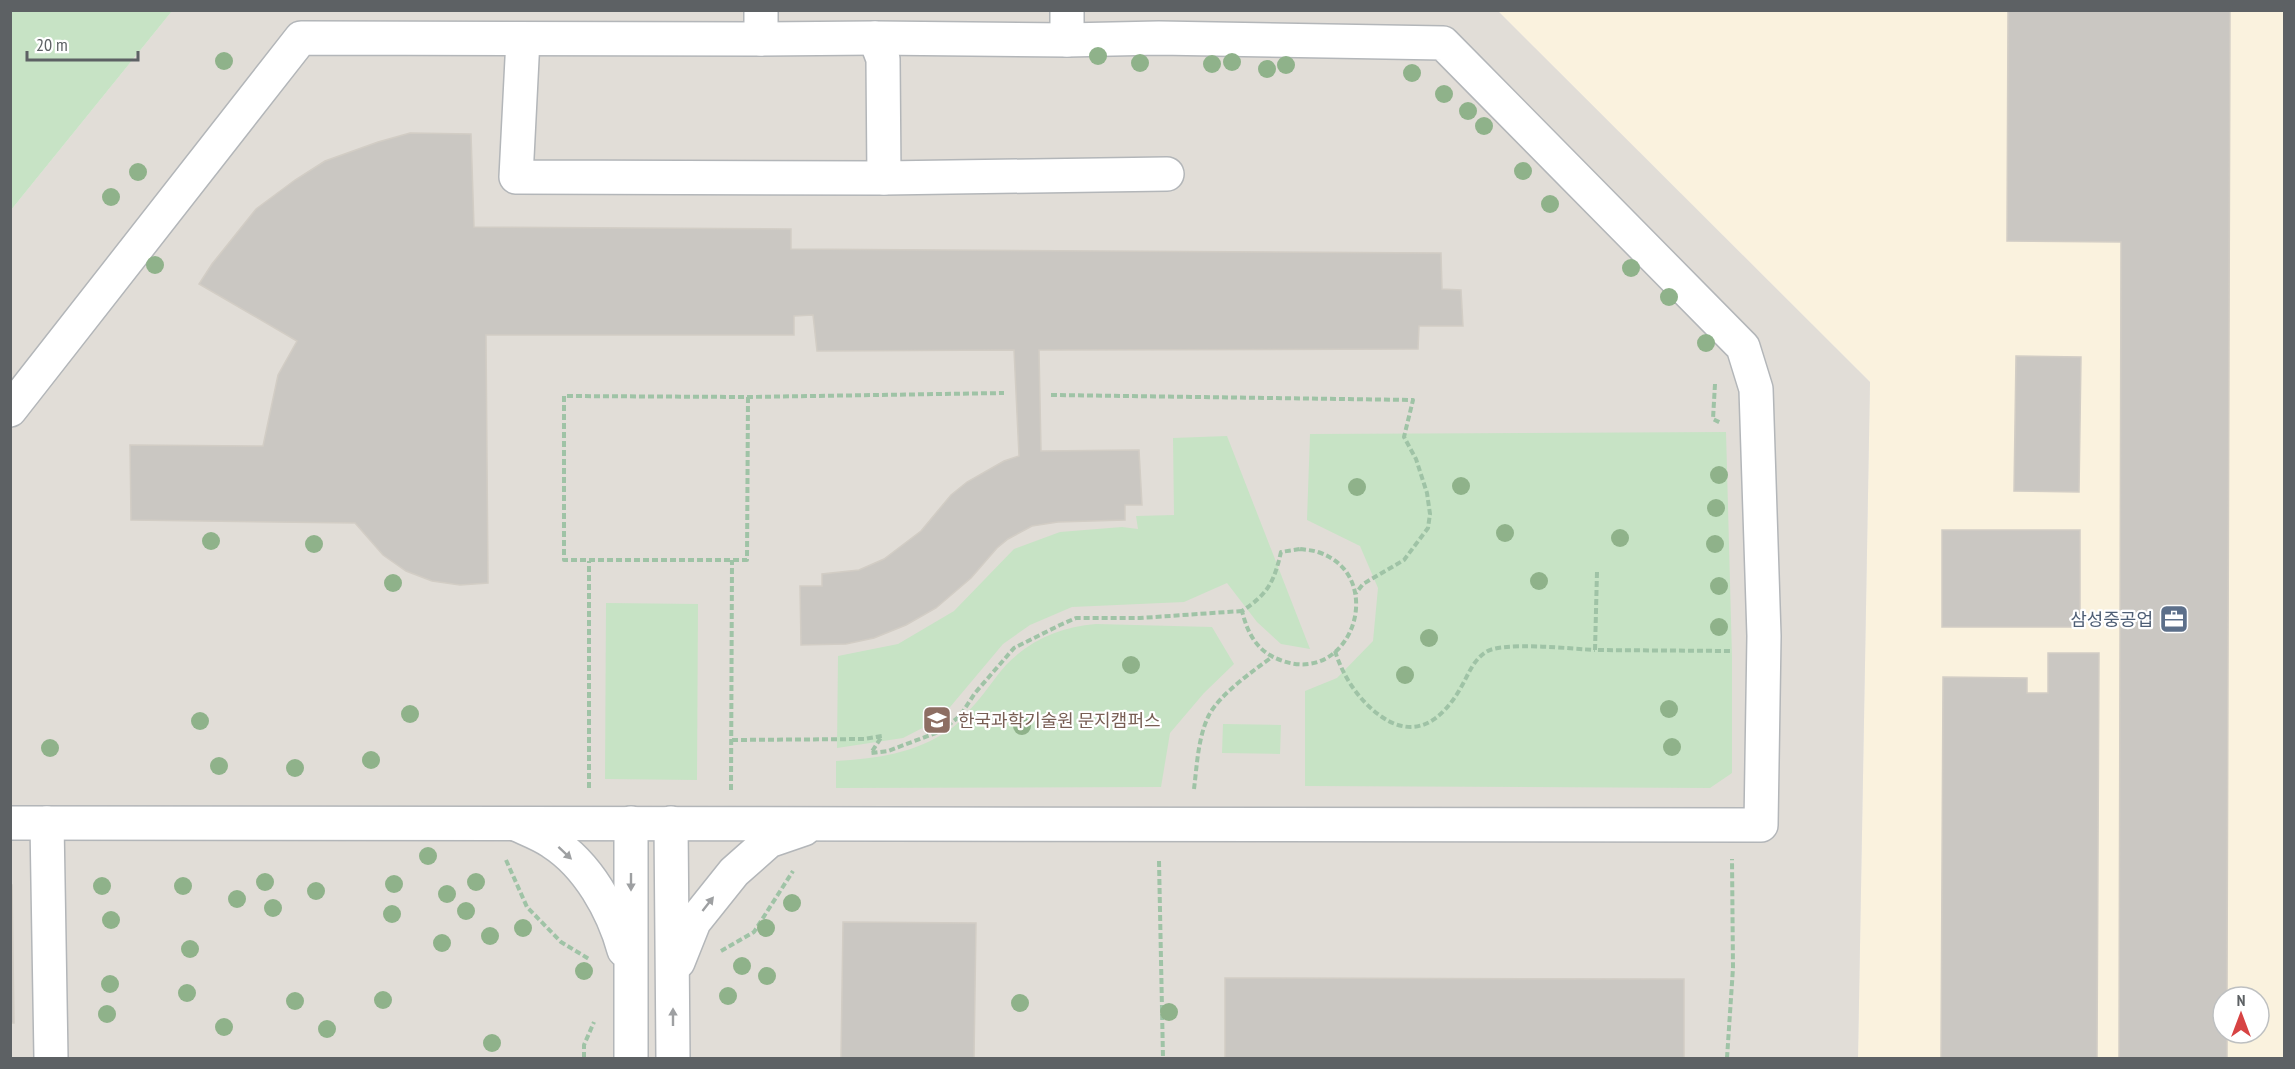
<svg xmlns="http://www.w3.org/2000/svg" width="2295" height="1069" viewBox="0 0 2295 1069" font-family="'PT Sans Narrow','Noto Sans KR',sans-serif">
  <rect width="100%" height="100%" fill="#eeece6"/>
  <!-- commercial -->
  <path fill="#faf2de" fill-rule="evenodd" d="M 1498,11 L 2284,11 L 2284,1058 L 1858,1058 L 1870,382 ZM 2223,997 L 2259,997 L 2259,1033 L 2223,1033 Z"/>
  <!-- education -->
  <path fill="#e1ddd7" d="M 172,11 L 1498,11 L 1870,382 L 1858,1058 L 11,1058 L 11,210 Z"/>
  <!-- green -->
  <g fill="#c7e3c5">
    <path d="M 11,10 L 172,11 L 11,210 L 10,11 Z"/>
    <path d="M 1726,432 L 1732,657 L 1732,773 L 1710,788 L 1305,786 L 1305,691 L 1337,678 L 1373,641 L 1378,588 L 1360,546 L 1307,520 L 1310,434 Z"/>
    <path d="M 1227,436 L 1310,649 L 1281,644 L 1257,622 L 1227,583 L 1184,602 L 1072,607 L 1030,625 L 1003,644 L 940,719 L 903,738 L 837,748 L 838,656 L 898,644 L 954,611 L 1014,549 L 1060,532 L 1122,527 L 1138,529 L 1136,516 L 1174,515 L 1173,438 Z"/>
    <path d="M 606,603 L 698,604 L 697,780 L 605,779 Z"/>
    <path d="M 1096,624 L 1212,627 L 1234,664 L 1204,693 L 1170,733 L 1161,787 L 836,788 L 836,761 C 875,759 916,753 949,730 C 959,724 967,712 975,704 C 986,692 995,677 1006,665 C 1031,639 1061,627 1096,624 Z"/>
    <path d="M 1223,724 L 1281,725 L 1280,754 L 1222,753 Z"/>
  </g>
  <!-- building -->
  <g fill="#cac7c2" stroke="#d2cdc5" stroke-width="1.5">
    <path d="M 2008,10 L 2230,10 L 2227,997 L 2223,997 L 2223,1033 L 2227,1033 L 2227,1058 L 2119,1058 L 2121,242 L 2007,241 Z"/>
    <path d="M 410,133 L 471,134 L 474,227 L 791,229 L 791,249 L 1441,253 L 1442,289 L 1461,290 L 1463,326 L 1419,326 L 1418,349 L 1039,350 L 1041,451 L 1139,450 L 1142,505 L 1125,505 L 1125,520 L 1058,522 L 1032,526 L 1008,539 L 997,548 L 971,578 L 936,608 L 906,625 L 874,638 L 846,644 L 801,645 L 800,586 L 822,586 L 822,574 L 859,570 L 884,559 L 921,531 L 951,495 L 967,482 L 1004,461 L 1019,456 L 1014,350 L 817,351 L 813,315 L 794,316 L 794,335 L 486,335 L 488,583 L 460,585 L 432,581 L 406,571 L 383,555 L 355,523 L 131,520 L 130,445 L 263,446 L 278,375 L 297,341 L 199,284 L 212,264 L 256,209 L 295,180 L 325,161 L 378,142 Z"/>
    <path d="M 2016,356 L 2081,357 L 2079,492 L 2014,491 Z"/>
    <rect x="1942" y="530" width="138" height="97"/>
    <path d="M 2048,653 L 2099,653 L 2097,1058 L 1941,1058 L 1943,677 L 2027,678 L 2027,693 L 2048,693 Z"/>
    <path d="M 10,885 L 12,885 L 14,1023 L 10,1023 Z"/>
    <path d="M 843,922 L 976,923 L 974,1058 L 841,1058 Z"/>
    <path d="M 1225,978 L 1684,979 L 1684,1058 L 1225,1058 Z"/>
  </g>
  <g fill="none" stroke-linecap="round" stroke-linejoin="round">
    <!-- minor casing -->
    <g stroke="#b3b6b9" stroke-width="36">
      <g id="minor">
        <path d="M 761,10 L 761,39"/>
        <path d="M 1067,10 L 1067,40"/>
        <path d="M 875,38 L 883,59 L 884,178"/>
        <path d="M 523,39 L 516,177 L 884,178 L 1167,174"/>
        <path d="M 10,410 L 301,38 L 761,39 L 875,38 L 1067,40 L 1159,38 L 1443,43 L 1743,347 L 1756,389 L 1764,636 L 1761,825 L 10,823"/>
        <path d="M 47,823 L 51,1058"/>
        <path d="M 631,823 L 631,1058"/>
        <path d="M 671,823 L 673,1058"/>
        <path d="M 518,825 C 529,830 542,835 552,842 C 588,865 613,910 624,950"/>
        <path d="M 678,962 L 694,922 L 734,872 L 769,841 L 804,829"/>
      </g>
    </g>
    <!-- path -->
    <g stroke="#9fc3a6" stroke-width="4" stroke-dasharray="6 3" stroke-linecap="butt">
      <path d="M 1715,384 L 1713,419 L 1721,423"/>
      <path d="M 1051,395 L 1413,400 L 1404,437 L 1416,459 L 1427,493 L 1430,514 L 1428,528 L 1404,560 L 1363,584 L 1356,593"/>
      <path d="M 748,397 L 747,560 L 564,560 L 564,396 L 748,397 L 1004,393"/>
      <path d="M 1300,549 C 1306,550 1312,550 1318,552 C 1388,575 1353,685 1283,661 C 1258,653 1248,635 1242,611 C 1268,594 1274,582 1281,552 Z"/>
      <path d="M 1597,572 L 1595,650 L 1730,651"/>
      <path d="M 1335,651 C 1343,677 1360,702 1382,717 C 1416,740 1442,720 1460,689 C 1468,676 1472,661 1486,652 C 1502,641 1573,649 1595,650"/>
      <path d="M 732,740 L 864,739 L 882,736 L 871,753 L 888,751 L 941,731 L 960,716 L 975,693 L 1014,648 L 1060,625 L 1076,618 L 1140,618 L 1242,611"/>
      <path d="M 589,788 L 589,561"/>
      <path d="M 1194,789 C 1197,765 1198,737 1209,715 C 1220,694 1253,671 1272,657"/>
      <path d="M 731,790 L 732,560"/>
      <path d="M 506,860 L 527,907 L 561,942 L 589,959"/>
      <path d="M 1159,861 L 1163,1058"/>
      <path d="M 721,951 L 754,932 L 793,871"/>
      <path d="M 584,1058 L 584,1045 L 594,1022"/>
      <path d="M 1727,1058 L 1733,968 L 1732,859"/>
    </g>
    <!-- minor -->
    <use href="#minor" stroke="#fff" stroke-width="33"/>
  </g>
  <!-- trees -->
  <g fill="#8fb28a">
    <circle cx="1098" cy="56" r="9"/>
    <circle cx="224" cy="61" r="9"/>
    <circle cx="1232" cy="62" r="9"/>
    <circle cx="1140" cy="63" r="9"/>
    <circle cx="1212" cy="64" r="9"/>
    <circle cx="1286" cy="65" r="9"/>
    <circle cx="1267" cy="69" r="9"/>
    <circle cx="1412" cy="73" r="9"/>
    <circle cx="1444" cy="94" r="9"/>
    <circle cx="1468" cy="111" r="9"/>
    <circle cx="1484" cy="126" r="9"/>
    <circle cx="1523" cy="171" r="9"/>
    <circle cx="138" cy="172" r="9"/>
    <circle cx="111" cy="197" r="9"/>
    <circle cx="1550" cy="204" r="9"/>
    <circle cx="155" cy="265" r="9"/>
    <circle cx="1631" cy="268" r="9"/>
    <circle cx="1669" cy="297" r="9"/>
    <circle cx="1706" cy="343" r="9"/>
    <circle cx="1719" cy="475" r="9"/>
    <circle cx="1461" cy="486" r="9"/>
    <circle cx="1357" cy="487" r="9"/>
    <circle cx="1716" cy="508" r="9"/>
    <circle cx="1505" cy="533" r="9"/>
    <circle cx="1620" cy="538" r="9"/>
    <circle cx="211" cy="541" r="9"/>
    <circle cx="314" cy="544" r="9"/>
    <circle cx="1715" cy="544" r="9"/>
    <circle cx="1539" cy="581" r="9"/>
    <circle cx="393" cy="583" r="9"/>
    <circle cx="1719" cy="586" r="9"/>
    <circle cx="1719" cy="627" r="9"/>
    <circle cx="1429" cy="638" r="9"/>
    <circle cx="1131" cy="665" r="9"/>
    <circle cx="1405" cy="675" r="9"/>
    <circle cx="1669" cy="709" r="9"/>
    <circle cx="410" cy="714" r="9"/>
    <circle cx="200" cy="721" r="9"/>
    <circle cx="1022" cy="726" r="9"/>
    <circle cx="1672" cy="747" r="9"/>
    <circle cx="50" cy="748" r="9"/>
    <circle cx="371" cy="760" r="9"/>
    <circle cx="219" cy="766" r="9"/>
    <circle cx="295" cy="768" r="9"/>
    <circle cx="428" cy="856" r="9"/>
    <circle cx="265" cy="882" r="9"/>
    <circle cx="476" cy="882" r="9"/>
    <circle cx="394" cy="884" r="9"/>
    <circle cx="102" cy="886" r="9"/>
    <circle cx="183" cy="886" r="9"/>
    <circle cx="316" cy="891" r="9"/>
    <circle cx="447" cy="894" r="9"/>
    <circle cx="237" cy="899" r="9"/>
    <circle cx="792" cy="903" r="9"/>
    <circle cx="273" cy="908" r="9"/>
    <circle cx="466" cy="911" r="9"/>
    <circle cx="392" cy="914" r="9"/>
    <circle cx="111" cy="920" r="9"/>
    <circle cx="523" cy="928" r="9"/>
    <circle cx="766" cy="928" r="9"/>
    <circle cx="490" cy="936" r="9"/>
    <circle cx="442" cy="943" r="9"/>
    <circle cx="190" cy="949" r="9"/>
    <circle cx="742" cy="966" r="9"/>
    <circle cx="584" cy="971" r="9"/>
    <circle cx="767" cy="976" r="9"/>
    <circle cx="110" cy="984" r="9"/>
    <circle cx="187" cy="993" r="9"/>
    <circle cx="728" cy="996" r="9"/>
    <circle cx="383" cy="1000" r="9"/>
    <circle cx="295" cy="1001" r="9"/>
    <circle cx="1020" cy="1003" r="9"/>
    <circle cx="1169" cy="1012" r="9"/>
    <circle cx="107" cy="1014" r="9"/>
    <circle cx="224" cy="1027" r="9"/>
    <circle cx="327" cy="1029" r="9"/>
    <circle cx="492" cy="1043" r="9"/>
  </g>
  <!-- one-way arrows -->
  <defs><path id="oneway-solid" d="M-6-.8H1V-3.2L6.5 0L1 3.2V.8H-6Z" transform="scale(1.5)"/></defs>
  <g fill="#9ea0a2">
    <use href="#oneway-solid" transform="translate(565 853) rotate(43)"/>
    <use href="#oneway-solid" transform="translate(631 882) rotate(90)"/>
    <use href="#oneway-solid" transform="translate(708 904) rotate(-52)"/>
    <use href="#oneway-solid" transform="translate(673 1017) rotate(-90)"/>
  </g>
  <!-- icons -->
  <defs>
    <g id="office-square" transform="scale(1.5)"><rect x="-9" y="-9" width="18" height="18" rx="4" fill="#5c6f8a" stroke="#fff"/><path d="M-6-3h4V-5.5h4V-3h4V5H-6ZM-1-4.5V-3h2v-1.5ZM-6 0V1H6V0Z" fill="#fff"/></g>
    <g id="university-square" transform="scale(1.5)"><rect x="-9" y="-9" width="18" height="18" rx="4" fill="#8d6e63" stroke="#fff"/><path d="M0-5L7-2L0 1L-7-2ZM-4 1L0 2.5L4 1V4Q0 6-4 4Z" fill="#fff"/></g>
  </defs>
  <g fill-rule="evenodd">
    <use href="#office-square" x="2174" y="619"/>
    <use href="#university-square" x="937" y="720"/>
  </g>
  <g text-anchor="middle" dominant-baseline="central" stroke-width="4.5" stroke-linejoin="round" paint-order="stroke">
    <!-- service labels -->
    <g font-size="18" fill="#4e5e75" stroke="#fff" text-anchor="end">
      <text x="2153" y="619">삼성중공업</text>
    </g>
    <!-- education labels -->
    <g font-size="18" fill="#785e54" stroke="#fff" text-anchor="start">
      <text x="958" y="720">한국과학기술원 문지캠퍼스</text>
    </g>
  </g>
  <!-- border -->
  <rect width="2295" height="1069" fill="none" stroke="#5d6164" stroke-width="24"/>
  <!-- north arrow -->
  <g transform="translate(2241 1015)"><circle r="28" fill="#ffffff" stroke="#bec0c1" stroke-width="1.5"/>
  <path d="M0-4.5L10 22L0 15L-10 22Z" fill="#d74343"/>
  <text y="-9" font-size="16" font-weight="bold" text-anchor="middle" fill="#5d6164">N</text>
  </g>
  <!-- scale -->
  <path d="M27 51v9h111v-9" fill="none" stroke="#5d6164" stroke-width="3"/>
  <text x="36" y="51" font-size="18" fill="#5d6164" stroke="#ffffff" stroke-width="4.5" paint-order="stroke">20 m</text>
</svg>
